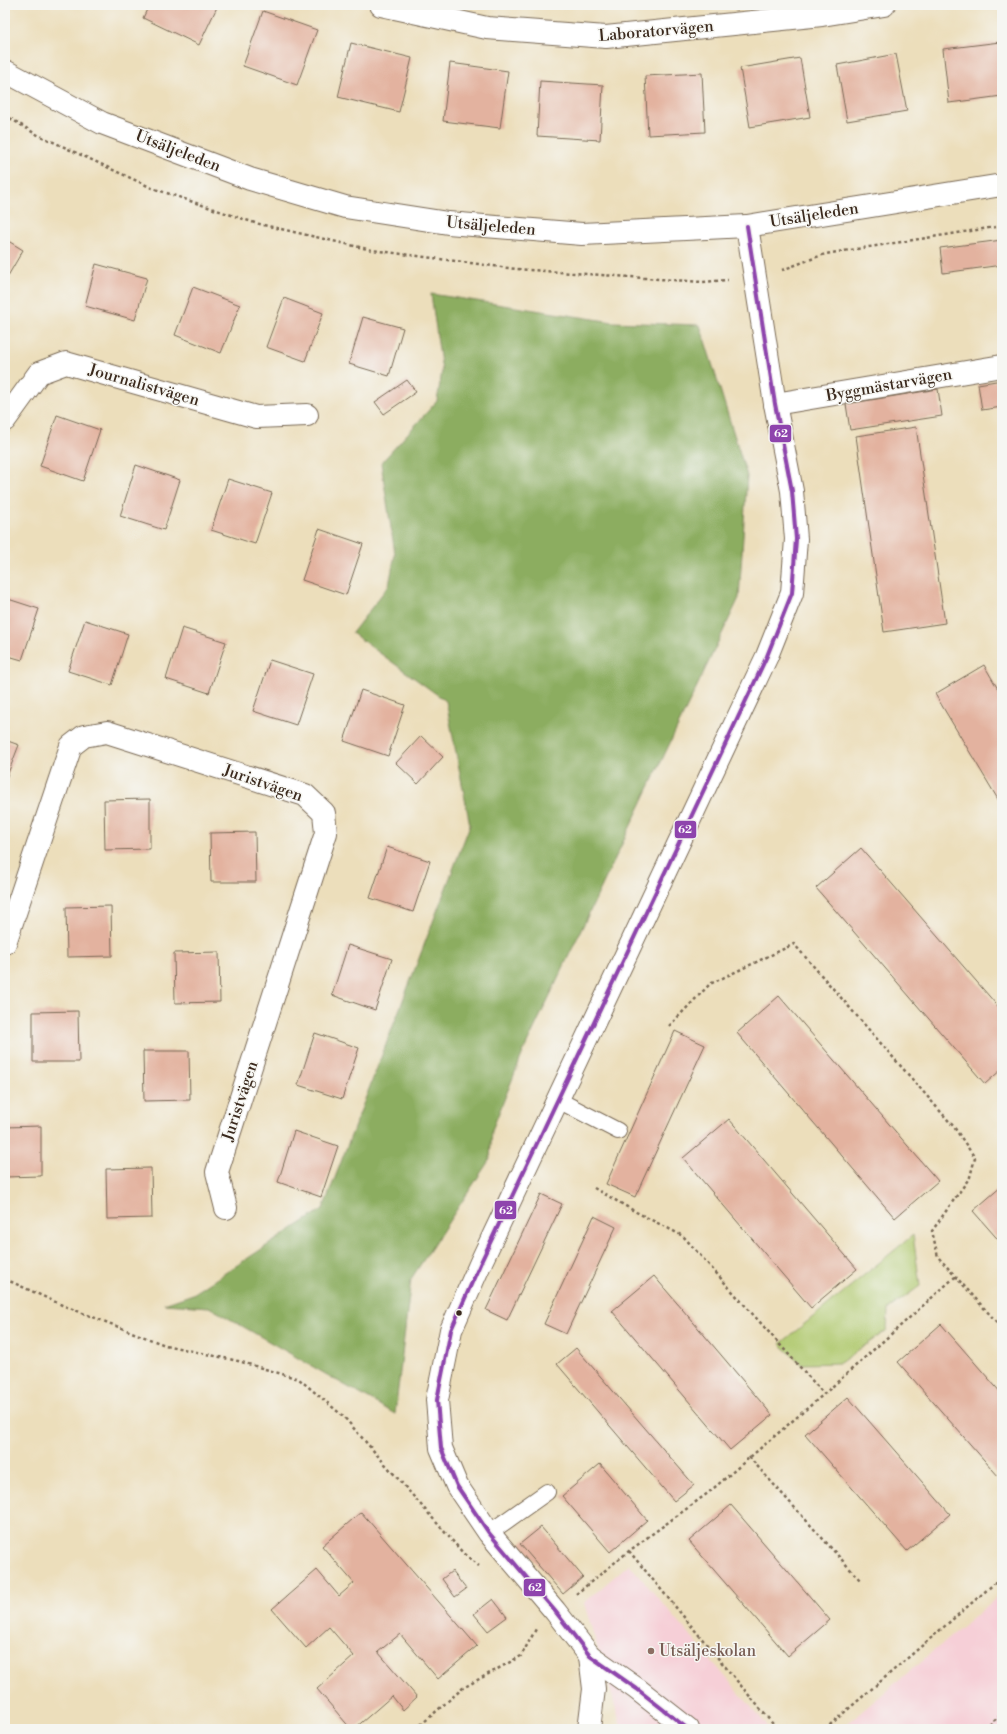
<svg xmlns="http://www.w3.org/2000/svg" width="1007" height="1734" viewBox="0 0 1007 1734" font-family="'Libre Bodoni',serif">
  <rect width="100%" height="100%" fill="#f6f6f2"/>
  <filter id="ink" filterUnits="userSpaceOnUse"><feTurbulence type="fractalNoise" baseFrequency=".025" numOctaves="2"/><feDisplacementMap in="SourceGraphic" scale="8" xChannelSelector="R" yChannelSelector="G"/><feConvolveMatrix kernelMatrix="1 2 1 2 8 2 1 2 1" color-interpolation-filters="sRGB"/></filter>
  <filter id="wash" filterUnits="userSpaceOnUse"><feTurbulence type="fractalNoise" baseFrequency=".012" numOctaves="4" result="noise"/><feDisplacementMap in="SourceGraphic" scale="16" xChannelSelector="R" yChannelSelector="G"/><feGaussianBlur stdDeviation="0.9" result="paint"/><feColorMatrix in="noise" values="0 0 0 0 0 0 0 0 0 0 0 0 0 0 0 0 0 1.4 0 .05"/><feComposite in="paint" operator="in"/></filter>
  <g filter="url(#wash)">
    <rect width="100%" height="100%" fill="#ecdebb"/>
    <!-- built -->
    <g fill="#f6cfd7">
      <path d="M 629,1564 L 770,1729 L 622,1729 L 584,1603 Z"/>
      <path d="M 1002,1593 L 1002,1729 L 841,1729 Z"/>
    </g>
    <!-- green -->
    <path fill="#b0c96e" stroke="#767a46" d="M 913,1235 L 920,1286 L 888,1309 L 887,1330 L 840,1363 L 802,1364 L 780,1344 Z"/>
    <!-- forest -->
    <path fill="#8cad61" stroke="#646c40" d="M 431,294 L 613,322 L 700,325 L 747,476 L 739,598 L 524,1050 L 492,1130 L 490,1159 L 411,1279 L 395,1414 L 209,1307 L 164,1304 L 193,1294 L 323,1209 L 470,825 L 446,701 L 352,633 L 389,585 L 395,554 L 381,463 L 437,401 L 442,371 Z"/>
    <g id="blocks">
      <!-- building -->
      <g fill="#e3b29f">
        <path d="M 149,5 L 218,5 L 199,45 L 143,18 Z"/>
        <path d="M 263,11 L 317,30 L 297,85 L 243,66 Z"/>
        <path d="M 1000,42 L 1002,58 L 1002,96 L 949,103 L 943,49 Z"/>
        <path d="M 351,43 L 412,58 L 399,112 L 338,97 Z"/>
        <path d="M 896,54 L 907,111 L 847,121 L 837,65 Z"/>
        <path d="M 800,58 L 810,117 L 750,127 L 740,68 Z"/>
        <path d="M 450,63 L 508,71 L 500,128 L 443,121 Z"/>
        <path d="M 702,73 L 705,132 L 648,135 L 645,76 Z"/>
        <path d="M 540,81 L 603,85 L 600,140 L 537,136 Z"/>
        <path d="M 5,239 L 23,250 L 5,281 Z"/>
        <path d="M 1002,240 L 1002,265 L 943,273 L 940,248 Z"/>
        <path d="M 96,264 L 147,278 L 135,320 L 85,306 Z"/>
        <path d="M 193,287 L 240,305 L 221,353 L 175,335 Z"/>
        <path d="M 284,298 L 323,313 L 305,361 L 266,347 Z"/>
        <path d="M 363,317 L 403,328 L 389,376 L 349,364 Z"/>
        <path d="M 407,380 L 416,392 L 384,414 L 375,402 Z"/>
        <path d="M 1002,380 L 1002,407 L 982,410 L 978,384 Z"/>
        <path d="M 938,389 L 942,416 L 850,430 L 846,404 Z"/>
        <path d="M 57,415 L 100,430 L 83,481 L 40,466 Z"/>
        <path d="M 916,427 L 945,623 L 884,632 L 856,436 Z"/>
        <path d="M 136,465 L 180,480 L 164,530 L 120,516 Z"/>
        <path d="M 228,479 L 272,493 L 255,544 L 211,530 Z"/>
        <path d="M 319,529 L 363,544 L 346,595 L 302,580 Z"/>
        <path d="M 5,598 L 39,609 L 22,660 L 5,655 Z"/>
        <path d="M 85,620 L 128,634 L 112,685 L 68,671 Z"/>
        <path d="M 182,628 L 226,642 L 209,693 L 166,679 Z"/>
        <path d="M 270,660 L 313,674 L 296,725 L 253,711 Z"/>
        <path d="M 984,665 L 1002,696 L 1002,806 L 935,694 Z"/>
        <path d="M 361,690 L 405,705 L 388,756 L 344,741 Z"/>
        <path d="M 421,736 L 443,757 L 418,784 L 396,763 Z"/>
        <path d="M 5,740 L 19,745 L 5,781 Z"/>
        <path d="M 150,799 L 150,849 L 105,850 L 104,800 Z"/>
        <path d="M 255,832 L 256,882 L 211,882 L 210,833 Z"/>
        <path d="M 387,847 L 430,861 L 413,912 L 370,898 Z"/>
        <path d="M 861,848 L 1002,1011 L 1002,1069 L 985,1084 L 816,888 Z"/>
        <path d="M 111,906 L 112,956 L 67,957 L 66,907 Z"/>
        <path d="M 348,945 L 392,959 L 375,1010 L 332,995 Z"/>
        <path d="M 219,952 L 220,1002 L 175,1003 L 174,953 Z"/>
        <path d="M 779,996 L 938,1181 L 895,1218 L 737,1033 Z"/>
        <path d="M 78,1011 L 79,1062 L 33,1062 L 33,1012 Z"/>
        <path d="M 675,1031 L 705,1045 L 635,1197 L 606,1184 Z"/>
        <path d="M 315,1033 L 359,1048 L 342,1099 L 298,1085 Z"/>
        <path d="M 143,1051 L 189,1051 L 190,1100 L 144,1101 Z"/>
        <path d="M 729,1119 L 857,1269 L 811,1308 L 683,1158 Z"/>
        <path d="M 41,1126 L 41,1176 L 5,1177 L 5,1127 Z"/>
        <path d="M 294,1131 L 338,1146 L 321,1197 L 278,1182 Z"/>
        <path d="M 151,1168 L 152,1218 L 107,1219 L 106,1169 Z"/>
        <path d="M 1002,1186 L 1002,1244 L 973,1211 Z"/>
        <path d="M 541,1194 L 562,1204 L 507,1320 L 486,1310 Z"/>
        <path d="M 594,1216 L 616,1227 L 566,1334 L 544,1324 Z"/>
        <path d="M 654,1276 L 772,1415 L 730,1450 L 612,1311 Z"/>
        <path d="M 941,1324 L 1002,1394 L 1002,1474 L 999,1477 L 898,1362 Z"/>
        <path d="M 576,1348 L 694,1485 L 674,1501 L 557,1364 Z"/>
        <path d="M 848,1397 L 950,1514 L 907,1551 L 805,1434 Z"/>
        <path d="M 600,1464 L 647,1520 L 610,1552 L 562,1496 Z"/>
        <path d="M 731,1505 L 830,1620 L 788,1656 L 689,1541 Z"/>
        <path d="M 361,1512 L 477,1646 L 438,1679 L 400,1634 L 378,1652 L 417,1697 L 403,1710 L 392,1696 L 354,1729 L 351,1729 L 317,1689 L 354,1656 L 329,1627 L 306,1648 L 272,1609 L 317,1570 L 339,1596 L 354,1583 L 322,1546 Z"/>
        <path d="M 541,1527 L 583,1577 L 563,1594 L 520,1544 Z"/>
        <path d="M 452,1571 L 466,1589 L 455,1597 L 442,1579 Z"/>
        <path d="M 493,1599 L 507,1617 L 488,1631 L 474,1614 Z"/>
      </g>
    </g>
  </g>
  <g filter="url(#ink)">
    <use href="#blocks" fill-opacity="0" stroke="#796955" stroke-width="1"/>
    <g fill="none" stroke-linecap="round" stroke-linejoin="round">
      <!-- service casing -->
      <g stroke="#796955" stroke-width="18">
        <g id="service">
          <path d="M 558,1100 L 618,1131"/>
          <path d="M 489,1533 L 547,1492"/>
        </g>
      </g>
      <!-- minor casing -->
      <g stroke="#796955" stroke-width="24">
        <g id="minor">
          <path d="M 381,5 L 487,28 L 606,37 L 822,15 L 884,5"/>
          <path d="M 5,71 L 102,123 L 250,179 L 345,207 L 448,223 L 582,234 L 747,226 L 1002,185"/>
          <path d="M 775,404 L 1002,366"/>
          <path d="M 5,420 L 39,373 L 66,363 L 256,417 L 307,415"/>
          <path d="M 5,943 L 71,746 L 84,736 L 107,732 L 305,795 L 324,813 L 326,833 L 217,1172 L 226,1208"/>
          <path d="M 589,1729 L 594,1689 L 590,1656"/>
          <path d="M 688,1729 L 637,1689 L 590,1656 L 555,1611 L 489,1533 L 457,1486 L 441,1448 L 437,1400 L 451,1330 L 481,1262 L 767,656 L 792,593 L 796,539 L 792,491 L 775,404 L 747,226"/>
        </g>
      </g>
      <!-- path -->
      <g stroke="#796955" stroke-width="2.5" stroke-dasharray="3 3" stroke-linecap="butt">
        <path d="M 5,115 L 34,133 L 152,188 L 255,223 L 372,250 L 516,269 L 702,282 L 728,280"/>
        <path d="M 782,270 L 825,254 L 1002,226"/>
        <path d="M 669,1026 L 710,984 L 794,944 L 954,1127 L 975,1158 L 970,1177 L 932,1231 L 938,1257 L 1002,1328"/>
        <path d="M 594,1188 L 636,1212 L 683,1236 L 824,1394"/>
        <path d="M 5,1279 L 62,1305 L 165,1345 L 238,1361 L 299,1379 L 343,1416 L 464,1554 L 479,1566"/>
        <path d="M 749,1457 L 860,1580"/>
        <path d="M 629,1551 L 777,1729"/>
        <path d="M 576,1594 L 629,1551 L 708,1493 L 824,1394 L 955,1277"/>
        <path d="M 416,1729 L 463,1688 L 521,1656 L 536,1629"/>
        <path d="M 825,1729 L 1002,1577"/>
        <path d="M 985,1729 L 1002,1713"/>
      </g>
      <!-- service -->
      <use href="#service" stroke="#fff" stroke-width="16"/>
      <!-- minor -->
      <use href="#minor" stroke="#fff" stroke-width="22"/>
      <!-- bus-1 casing -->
      <g stroke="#f6f6f2" stroke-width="7">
        <path id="bus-1" d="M 688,1729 L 637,1689 L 590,1656 L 555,1611 L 489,1533 L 457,1486 L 441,1448 L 437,1400 L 451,1330 L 481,1262 L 767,656 L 792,593 L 796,539 L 792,491 L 775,404 L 747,226"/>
      </g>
      <!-- bus-1 -->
      <use href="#bus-1" stroke="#8e44ad" stroke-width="4"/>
    </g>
  </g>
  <!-- markers -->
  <circle fill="#3b2a1e" stroke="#f6f6f2" stroke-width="1.5" cx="459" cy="1313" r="3.5"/>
  <circle fill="#8d6e63" stroke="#f6f6f2" stroke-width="1.5" cx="651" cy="1651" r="4"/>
  <g text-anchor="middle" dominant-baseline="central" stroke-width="3" stroke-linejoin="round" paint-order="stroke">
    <!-- street labels -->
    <g font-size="16" fill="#3b2a1e" stroke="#f6f6f2">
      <text transform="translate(656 31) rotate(-5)">Laboratorvägen</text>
      <text transform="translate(178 151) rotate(21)">Utsäljeleden</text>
      <text transform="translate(814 215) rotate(-9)">Utsäljeleden</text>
      <text transform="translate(491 226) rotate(5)">Utsäljeleden</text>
      <text transform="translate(144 385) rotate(16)">Journalistvägen</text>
      <text transform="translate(889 385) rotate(-10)">Byggmästarvägen</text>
      <text transform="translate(263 783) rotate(19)">Juristvägen</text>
      <text transform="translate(240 1101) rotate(-72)">Juristvägen</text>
    </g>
    <!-- education labels -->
    <g font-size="16" fill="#785e54" stroke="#f6f6f2" text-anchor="start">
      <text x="659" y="1651">Utsäljeskolan</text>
    </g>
  </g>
  <g stroke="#f6f6f2" stroke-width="1.5">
    <rect x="769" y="424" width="23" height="19" rx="4" fill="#8e44ad"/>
    <rect x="674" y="820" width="23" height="19" rx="4" fill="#8e44ad"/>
    <rect x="494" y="1200" width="23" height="20" rx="4" fill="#8e44ad"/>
    <rect x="523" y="1578" width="23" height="19" rx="4" fill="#8e44ad"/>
  </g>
  <g font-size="11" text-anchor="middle" font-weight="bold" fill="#fff">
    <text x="781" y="437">62</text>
    <text x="685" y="833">62</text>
    <text x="506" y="1214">62</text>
    <text x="535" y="1591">62</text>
  </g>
  <!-- margin -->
  <rect width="1007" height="1734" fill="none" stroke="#f6f6f2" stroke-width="20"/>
</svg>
